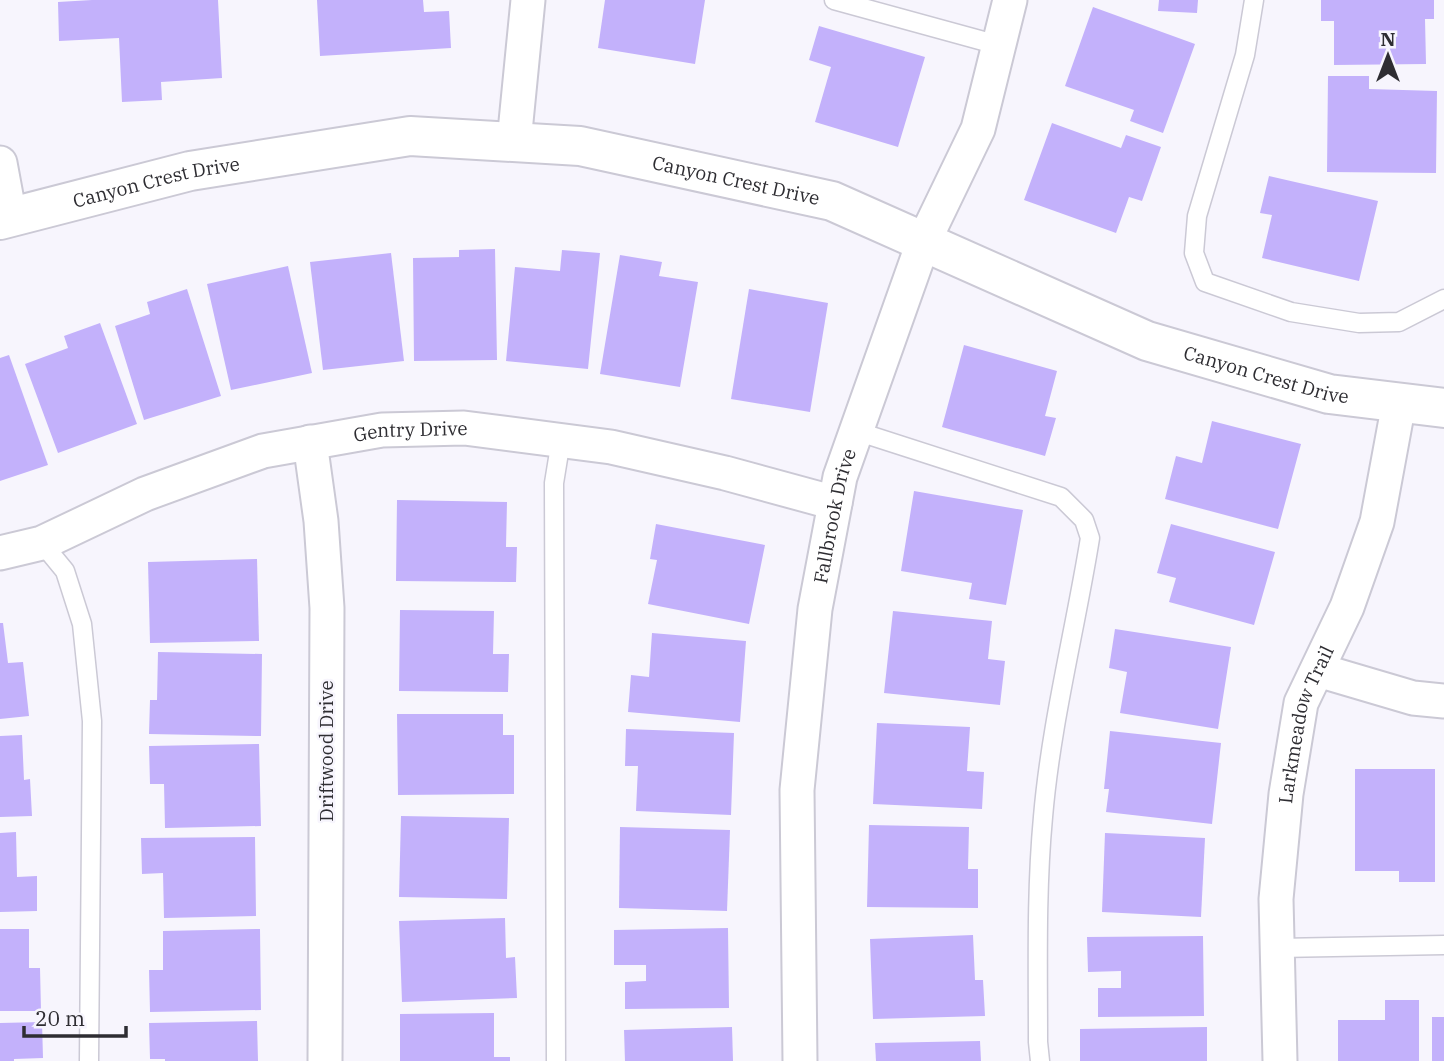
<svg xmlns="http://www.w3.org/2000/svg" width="1444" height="1061" viewBox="0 0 1444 1061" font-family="'IBM Plex Serif',serif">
  <rect width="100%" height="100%" fill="#f7f5fd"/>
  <!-- building -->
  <g fill="#c3b1fb">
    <path d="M 92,0 L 218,0 L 222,78 L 161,82 L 162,100 L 122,102 L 119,38 L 59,41 L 58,2 Z"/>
    <path d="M 317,0 L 423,0 L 424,12 L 449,11 L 451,48 L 320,56 Z"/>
    <path d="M 605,0 L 705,0 L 695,64 L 598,48 Z"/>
    <path d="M 1159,0 L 1198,0 L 1197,13 L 1158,11 Z"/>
    <path d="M 1321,0 L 1434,0 L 1434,19 L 1425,19 L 1426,64 L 1334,65 L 1334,21 L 1321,21 Z"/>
    <path d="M 1093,7 L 1195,44 L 1163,133 L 1130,121 L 1134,110 L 1065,86 Z"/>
    <path d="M 819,26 L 925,57 L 898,147 L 815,122 L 831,67 L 809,60 Z"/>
    <path d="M 1328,76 L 1369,76 L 1369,89 L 1437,91 L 1436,173 L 1327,172 Z"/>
    <path d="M 1052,123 L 1121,148 L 1126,135 L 1161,147 L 1142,201 L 1129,197 L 1116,233 L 1024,200 Z"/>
    <path d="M 1269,176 L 1378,201 L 1359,281 L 1262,258 L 1272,215 L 1260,213 Z"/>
    <path d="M 495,249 L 497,360 L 414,361 L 413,258 L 459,257 L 459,250 Z"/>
    <path d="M 562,250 L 600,253 L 588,369 L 506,361 L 515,267 L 560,271 Z"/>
    <path d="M 391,253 L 404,361 L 323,370 L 310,262 Z"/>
    <path d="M 620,255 L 662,262 L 659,276 L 698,282 L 680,387 L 600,374 Z"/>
    <path d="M 288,266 L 312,373 L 231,390 L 207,284 Z"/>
    <path d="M 187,289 L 221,396 L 144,420 L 115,326 L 150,314 L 147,302 Z"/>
    <path d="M 749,289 L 828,303 L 810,412 L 731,399 Z"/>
    <path d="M 100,323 L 137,424 L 58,453 L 25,364 L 68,348 L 64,336 Z"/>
    <path d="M 964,345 L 1057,371 L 1045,416 L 1056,418 L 1045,456 L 942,427 Z"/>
    <path d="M 9,355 L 48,465 L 0,481 L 0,358 Z"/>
    <path d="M 1212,421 L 1301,444 L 1278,529 L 1165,499 L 1176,456 L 1202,463 Z"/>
    <path d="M 914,491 L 1023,510 L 1006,605 L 969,599 L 972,583 L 901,571 Z"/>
    <path d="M 397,500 L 507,502 L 506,547 L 517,547 L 516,582 L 396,581 Z"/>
    <path d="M 656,524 L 765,545 L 749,624 L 648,604 L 657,560 L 650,559 Z"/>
    <path d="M 1171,524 L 1275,552 L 1254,625 L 1169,602 L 1176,578 L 1157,573 Z"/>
    <path d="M 257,559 L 259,641 L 150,643 L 148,562 Z"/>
    <path d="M 400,610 L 494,611 L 493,654 L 509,654 L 508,692 L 399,691 Z"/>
    <path d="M 893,611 L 992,621 L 988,659 L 1005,661 L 1000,705 L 884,693 Z"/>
    <path d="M 0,623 L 3,623 L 8,663 L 23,662 L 29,716 L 0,719 Z"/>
    <path d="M 1115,629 L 1231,647 L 1218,729 L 1120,713 L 1127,672 L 1109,668 Z"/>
    <path d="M 652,633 L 746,641 L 740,722 L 628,712 L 631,675 L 649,677 Z"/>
    <path d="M 158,652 L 262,654 L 261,736 L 149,734 L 150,700 L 157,700 Z"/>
    <path d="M 397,714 L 503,714 L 503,735 L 514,735 L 514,794 L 398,795 Z"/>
    <path d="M 877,723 L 970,727 L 967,771 L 984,772 L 982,809 L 873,804 Z"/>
    <path d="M 626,729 L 734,733 L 731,815 L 636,811 L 638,766 L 625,766 Z"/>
    <path d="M 1110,731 L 1221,743 L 1212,824 L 1106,812 L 1109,789 L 1104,789 Z"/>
    <path d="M 22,735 L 24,780 L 30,779 L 32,816 L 0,817 L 0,736 Z"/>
    <path d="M 259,744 L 261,826 L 165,828 L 164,784 L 150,784 L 149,746 Z"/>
    <path d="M 1355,769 L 1435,769 L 1435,882 L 1399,882 L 1399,871 L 1355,871 Z"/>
    <path d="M 401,816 L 509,818 L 507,899 L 399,897 Z"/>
    <path d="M 869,825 L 969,827 L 968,869 L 978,869 L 978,908 L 867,907 Z"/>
    <path d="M 620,827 L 730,830 L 727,911 L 619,908 Z"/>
    <path d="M 16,832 L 17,877 L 37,876 L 37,911 L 0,912 L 0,833 Z"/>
    <path d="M 1105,833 L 1205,838 L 1201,917 L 1102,912 Z"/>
    <path d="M 255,837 L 256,916 L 164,918 L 163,873 L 142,874 L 141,838 Z"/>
    <path d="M 505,918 L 506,958 L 515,957 L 517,998 L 402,1002 L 399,921 Z"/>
    <path d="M 728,928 L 729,1008 L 625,1009 L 625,982 L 646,981 L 646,965 L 614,965 L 614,930 Z"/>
    <path d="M 0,929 L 29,929 L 29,968 L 40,968 L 41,1011 L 0,1011 Z"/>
    <path d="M 260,929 L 261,1010 L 150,1012 L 149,970 L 163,970 L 163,931 Z"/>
    <path d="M 973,935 L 975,980 L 983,980 L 985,1016 L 873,1019 L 870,939 Z"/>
    <path d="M 1203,936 L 1204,1016 L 1098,1017 L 1098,988 L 1121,988 L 1121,971 L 1088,972 L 1087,937 Z"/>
    <path d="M 1385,1000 L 1419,1000 L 1419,1061 L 1338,1061 L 1338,1020 L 1385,1020 Z"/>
    <path d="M 494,1013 L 494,1057 L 510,1057 L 510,1061 L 400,1061 L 400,1014 Z"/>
    <rect x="1432" y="1017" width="12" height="44"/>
    <path d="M 257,1021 L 258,1061 L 165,1061 L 165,1059 L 150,1059 L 149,1023 Z"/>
    <path d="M 42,1022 L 43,1058 L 14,1059 L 14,1061 L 0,1061 L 0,1023 Z"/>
    <path d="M 732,1027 L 733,1061 L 625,1061 L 624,1030 Z"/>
    <path d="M 1207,1027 L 1207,1061 L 1080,1061 L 1080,1029 Z"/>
    <path d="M 980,1041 L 981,1061 L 876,1061 L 875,1043 Z"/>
  </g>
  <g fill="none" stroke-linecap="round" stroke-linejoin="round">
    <!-- lane casing -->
    <g stroke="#cbc9d5" stroke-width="21">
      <g id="lane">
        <path d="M 834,0 L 998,45"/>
        <path d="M 1254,0 L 1245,55 L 1197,216 L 1194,253 L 1205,282 L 1291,312 L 1359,323 L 1399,322 L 1444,299"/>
        <path d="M 856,431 L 1061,497 L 1084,520 L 1090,538 C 1075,631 1051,723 1043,817 C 1036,892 1038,967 1038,1042 L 1040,1061"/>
        <path d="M 42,543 L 65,571 L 82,624 L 92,721 L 89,1061"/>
        <path d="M 1278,948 L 1444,945"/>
        <path d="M 556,1061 L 554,483 L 561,440"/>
      </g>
    </g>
    <!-- street casing -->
    <g stroke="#cbc9d5" stroke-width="37">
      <g id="street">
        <path d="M 514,142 L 528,0"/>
        <path d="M 0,163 L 10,217"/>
        <path d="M 310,442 L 321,521 L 327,608 L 325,1061"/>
        <path id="s1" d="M 0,553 L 42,543 L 145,494 L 263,451 L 382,430 L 464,428 L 611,447 L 725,473 L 835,503"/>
        <path d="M 1318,670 L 1413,698 L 1444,701"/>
        <path id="s2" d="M 800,1061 L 797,790 L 815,609 L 840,477 L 923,243 L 978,129 L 1010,0"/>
        <path id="s3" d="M 1280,1061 L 1276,899 L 1286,794 L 1301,703 L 1347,607 L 1377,522 L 1399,403"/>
      </g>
    </g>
    <!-- secondary casing -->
    <g stroke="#cbc9d5" stroke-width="42">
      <g id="secondary">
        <path id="s4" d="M 0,220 L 190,171 L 410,136 L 580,146 L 832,201 L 1147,341 L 1329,394 L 1444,408"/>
      </g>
    </g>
    <!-- lane -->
    <use href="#lane" stroke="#fff" stroke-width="18"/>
    <!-- street -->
    <use href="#street" stroke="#fff" stroke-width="33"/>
    <!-- secondary -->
    <use href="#secondary" stroke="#fff" stroke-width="38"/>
  </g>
  <g text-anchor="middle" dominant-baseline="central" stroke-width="5" stroke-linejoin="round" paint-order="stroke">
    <!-- street labels -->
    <g font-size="19" fill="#2e2d32" stroke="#f7f5fd">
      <text stroke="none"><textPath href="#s4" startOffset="749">Canyon Crest Drive</textPath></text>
      <text stroke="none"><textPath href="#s4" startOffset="161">Canyon Crest Drive</textPath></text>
      <text stroke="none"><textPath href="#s4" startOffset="1316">Canyon Crest Drive</textPath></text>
      <text stroke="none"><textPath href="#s1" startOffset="432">Gentry Drive</textPath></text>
      <text stroke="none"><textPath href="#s2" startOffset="548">Fallbrook Drive</textPath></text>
      <text stroke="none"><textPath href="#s3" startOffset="340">Larkmeadow Trail</textPath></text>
      <text transform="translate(326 751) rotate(-90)">Driftwood Drive</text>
    </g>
  </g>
  <!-- north arrow -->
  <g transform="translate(1388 56)" stroke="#f7f5fd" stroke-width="5" paint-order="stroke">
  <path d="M0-5L12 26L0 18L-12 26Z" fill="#2e2d32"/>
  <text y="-10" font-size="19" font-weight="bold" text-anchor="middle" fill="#2e2d32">N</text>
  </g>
  <!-- scale -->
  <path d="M24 1026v10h102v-10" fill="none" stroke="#2e2d32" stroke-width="3.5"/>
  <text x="35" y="1026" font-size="21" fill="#2e2d32" stroke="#f7f5fd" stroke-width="5" paint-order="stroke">20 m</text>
</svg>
